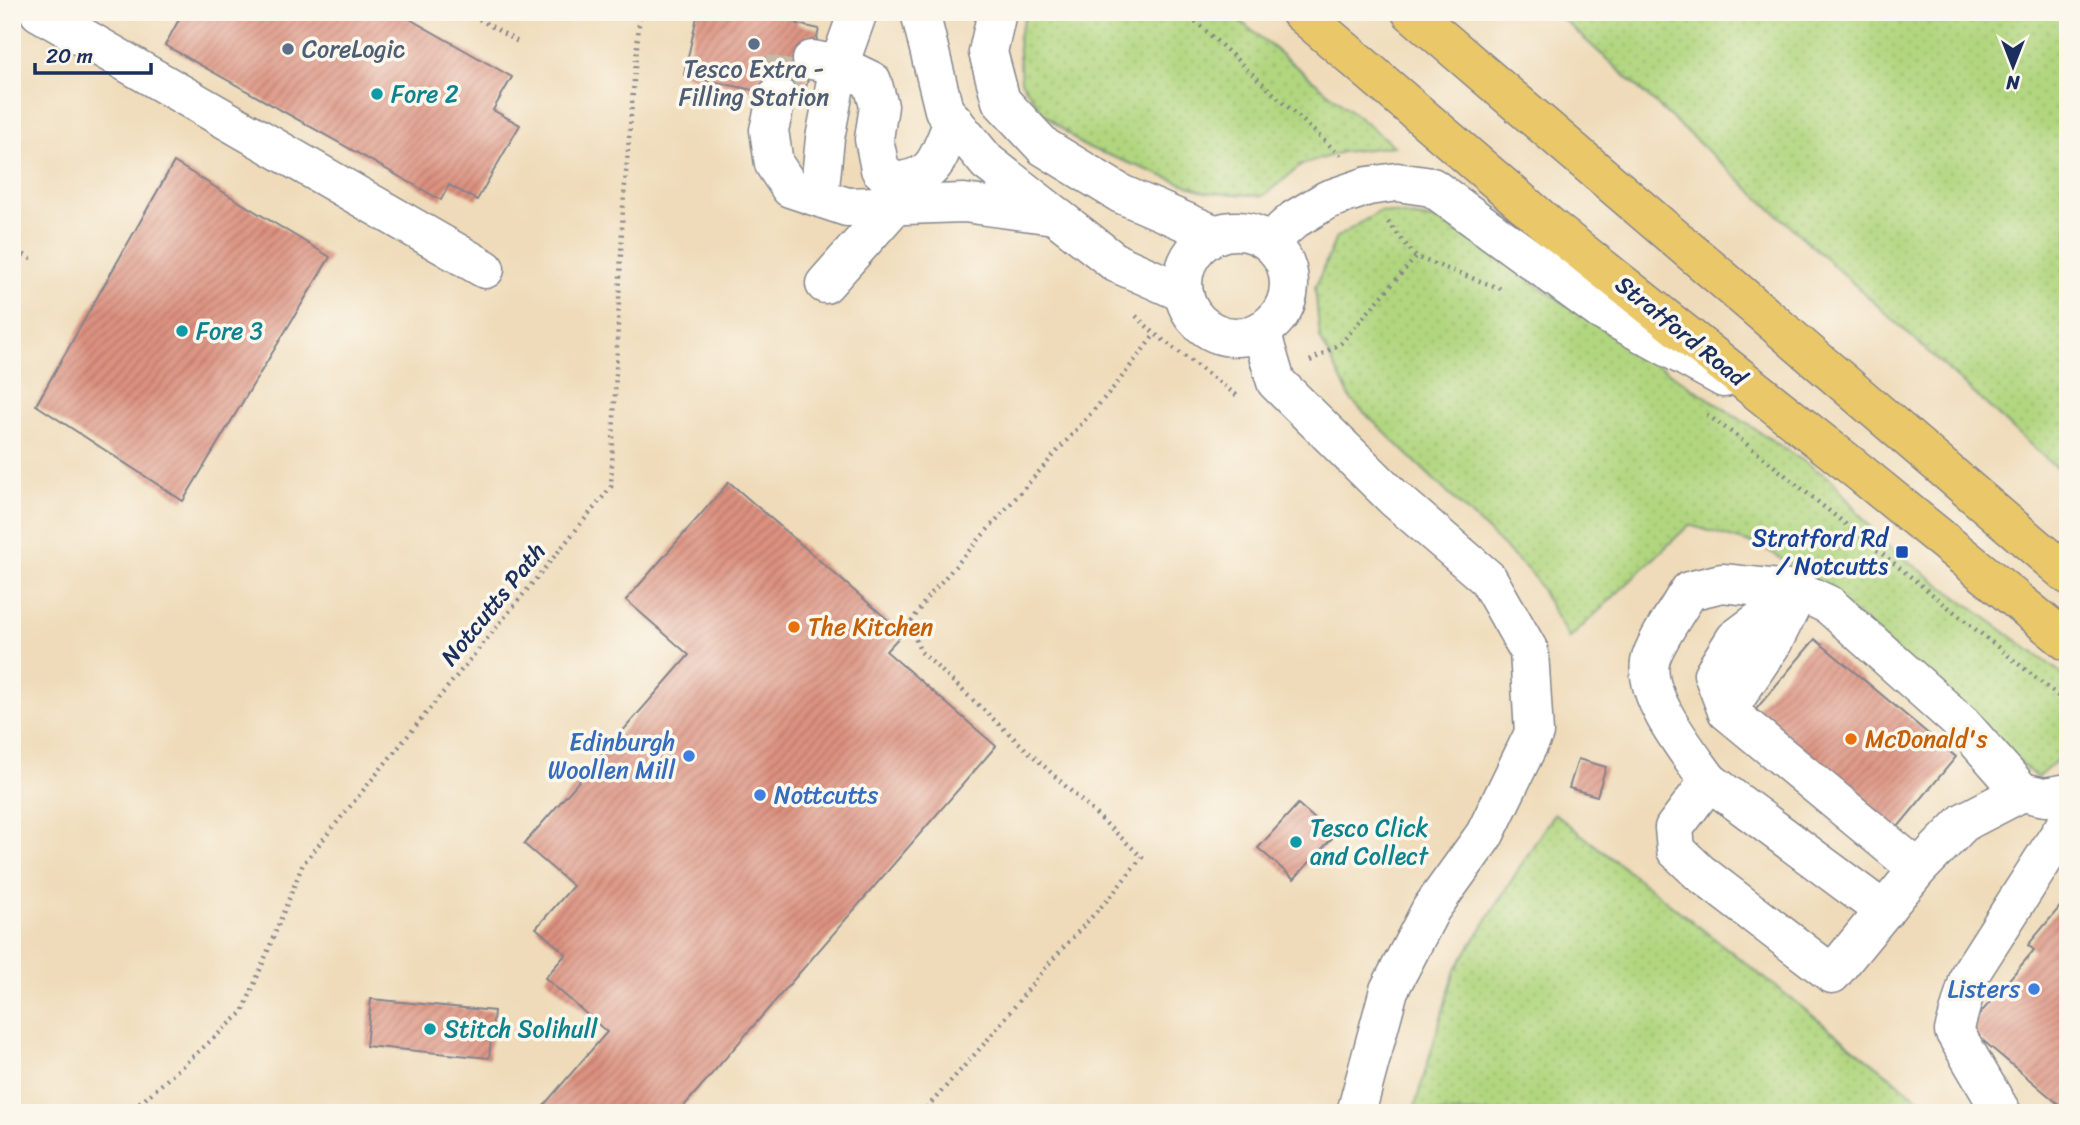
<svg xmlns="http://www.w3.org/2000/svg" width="2080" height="1125" viewBox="0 0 2080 1125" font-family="Sriracha,sans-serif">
  <defs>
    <pattern id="grass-dots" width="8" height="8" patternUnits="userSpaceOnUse" patternTransform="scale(1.75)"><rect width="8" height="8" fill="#b1d67f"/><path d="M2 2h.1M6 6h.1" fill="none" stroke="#98b870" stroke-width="1.8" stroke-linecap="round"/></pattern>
    <pattern id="building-hatch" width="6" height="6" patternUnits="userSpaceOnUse" patternTransform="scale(1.75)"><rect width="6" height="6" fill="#dd917f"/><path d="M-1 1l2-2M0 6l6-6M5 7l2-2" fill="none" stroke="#b2776b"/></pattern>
  </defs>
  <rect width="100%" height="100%" fill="#fbf7ec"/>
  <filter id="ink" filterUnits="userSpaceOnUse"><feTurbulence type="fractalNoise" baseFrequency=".0143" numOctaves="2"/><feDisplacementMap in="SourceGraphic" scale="14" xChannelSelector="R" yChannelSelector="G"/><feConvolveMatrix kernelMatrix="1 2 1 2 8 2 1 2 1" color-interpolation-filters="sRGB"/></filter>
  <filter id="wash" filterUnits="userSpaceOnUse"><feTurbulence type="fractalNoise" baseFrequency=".00686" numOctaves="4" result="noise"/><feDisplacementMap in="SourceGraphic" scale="28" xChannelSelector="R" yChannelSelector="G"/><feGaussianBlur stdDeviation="1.57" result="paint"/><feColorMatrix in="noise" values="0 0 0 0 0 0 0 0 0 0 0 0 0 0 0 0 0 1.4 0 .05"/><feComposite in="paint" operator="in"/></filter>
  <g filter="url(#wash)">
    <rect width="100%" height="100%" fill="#efdbb9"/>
    <!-- grass -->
    <g fill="url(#grass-dots)" stroke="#66826e" stroke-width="2">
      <path d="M 1027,12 L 1229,12 L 1394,146 L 1342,152 L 1302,165 L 1263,196 L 1205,192 L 1082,145 L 1042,112 L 1021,81 L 1018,38 Z"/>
      <path d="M 1555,12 L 2068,12 L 2068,479 Z"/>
      <path d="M 1380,211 L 1440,221 L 1832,480 L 1882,542 L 2068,678 L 2068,750 L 2037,778 L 1820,583 L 1761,546 L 1689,525 L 1569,639 L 1533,575 L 1352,401 L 1320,338 L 1315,288 L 1336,238 Z"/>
      <path d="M 1554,813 L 1937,1113 L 1413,1113 L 1455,970 Z"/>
    </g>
    <g id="blocks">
      <!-- building -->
      <g fill="url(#building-hatch)">
        <path d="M 183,12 L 397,12 L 512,77 L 493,110 L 520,125 L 477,200 L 449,185 L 441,200 L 165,45 Z"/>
        <path d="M 698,12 L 800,12 L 797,24 L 819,29 L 803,101 L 684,75 Z"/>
        <path d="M 174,162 L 330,257 L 183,501 L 36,405 Z"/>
        <path d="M 729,482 L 903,633 L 886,651 L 996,746 L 678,1113 L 537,1113 L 607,1032 L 545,978 L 566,954 L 536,928 L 573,886 L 524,844 L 689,655 L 626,600 Z"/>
        <path d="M 1815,639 L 1956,757 L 1888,839 L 1746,721 Z"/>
        <path d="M 1578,759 L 1606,767 L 1597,796 L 1569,788 Z"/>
        <path d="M 1298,804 L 1334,836 L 1294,879 L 1258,848 Z"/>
        <path d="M 2068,897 L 2068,1112 L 1968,1028 L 2034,950 L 2028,945 Z"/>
        <path d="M 371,999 L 494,1011 L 489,1058 L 366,1046 Z"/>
      </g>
    </g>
  </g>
  <g filter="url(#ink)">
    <use href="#blocks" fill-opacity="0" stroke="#85858c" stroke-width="2"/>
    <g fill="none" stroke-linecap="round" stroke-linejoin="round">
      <!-- minor-tunnel -->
      <path stroke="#c5b9a7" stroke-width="38" stroke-dasharray="38 19" stroke-linecap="butt" d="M 777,96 L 787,55 L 812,60"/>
      <!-- minor casing -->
      <g stroke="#85858c" stroke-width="41">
        <g id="minor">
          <path d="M 39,12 L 485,269"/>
          <path d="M 920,12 L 944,110 L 987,162 L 1116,263 L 1184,293"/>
          <path d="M 997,12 L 988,52 L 1001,101 L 1044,147 L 1121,194 L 1216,235"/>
          <path d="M 812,60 L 839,65 L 872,81 L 879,106 L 874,139 L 880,169 L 894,182 C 939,177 936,158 954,121"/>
          <path d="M 777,96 L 769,130 L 774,164 L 790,188 L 847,207 L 964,203 L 1054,215"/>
          <path d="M 819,197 L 825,138 L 839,65 L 858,12"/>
          <circle cx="1236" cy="284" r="53"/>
          <path d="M 1269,242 L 1295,219 L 1327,200 L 1368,186 L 1397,182 L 1432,187 L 1600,310 L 1724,378"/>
          <path d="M 825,284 L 905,194"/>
          <path d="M 1261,331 L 1276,382 L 1394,498 L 1488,579 L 1529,651 L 1534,733 L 1485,834 L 1431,909 L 1389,990 L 1356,1113"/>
          <path d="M 1727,711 L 1773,642 L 1799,591 L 1722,583 L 1689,591 C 1679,608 1653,645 1650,662 C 1644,698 1689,753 1709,781 L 1674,828 L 1676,850 L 1699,872 L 1832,974 L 1918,869 L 1964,822 L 2022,792"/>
          <path d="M 1709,781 L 1884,911"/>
          <path d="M 1918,869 L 1727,711 L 1713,674 L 1735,639 L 1799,591 L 1829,605 L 1962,724 L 2022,792 L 2045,797 L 2068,793"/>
          <path d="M 2002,1113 L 1954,1031 L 1970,974 L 2068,821"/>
        </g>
      </g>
      <!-- highway casing -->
      <g stroke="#85858c" stroke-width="41">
        <g id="highway">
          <path d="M 1300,12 L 1553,229 L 1853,467 L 2068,642"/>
          <path d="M 1411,12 L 2068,575"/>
        </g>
      </g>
      <!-- path -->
      <g stroke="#85858c" stroke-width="4.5" stroke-dasharray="2 5" stroke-linecap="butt">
        <path d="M 467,12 L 518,42"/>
        <path d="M 1169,12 L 1194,20 L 1341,156"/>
        <path d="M 1388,222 L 1416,257"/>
        <path d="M 12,247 L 31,259"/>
        <path d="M 1136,316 L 1155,334 L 1239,397"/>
        <path d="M 1310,361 L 1341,343 L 1416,257 L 1504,290"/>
        <path d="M 1707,415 L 1734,434 L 2068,704"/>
        <path d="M 121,1113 L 145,1099 L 243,1012 L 303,864 L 611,487 L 623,207 L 640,12"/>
        <path d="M 922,1113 L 985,1043 L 1052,960 L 1110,897 L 1142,857 L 920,651 L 910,624 L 927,598 L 1115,386 L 1155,334"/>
      </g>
      <!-- minor -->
      <use href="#minor" stroke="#fff" stroke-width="38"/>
      <!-- highway -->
      <use href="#highway" stroke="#eac769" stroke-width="38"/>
    </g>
  </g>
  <!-- markers -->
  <g fill="#5c6f8a" stroke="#fbf7ec" stroke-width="2.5">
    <circle cx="754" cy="44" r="7"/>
    <circle cx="288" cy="49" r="7"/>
  </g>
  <g fill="#0f9aa8" stroke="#fbf7ec" stroke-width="2.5">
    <circle cx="377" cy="94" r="7"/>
    <circle cx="182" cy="331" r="7"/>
    <circle cx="1296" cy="842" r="7"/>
    <circle cx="430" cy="1029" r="7"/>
  </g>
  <rect fill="#1a4fb4" stroke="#fbf7ec" stroke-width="2.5" x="1895" y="545" width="14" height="14" rx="3.5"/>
  <g fill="#e8710a" stroke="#fbf7ec" stroke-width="2.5">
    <circle cx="794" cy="627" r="7"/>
    <circle cx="1851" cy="739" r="7"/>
  </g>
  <g fill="#3f7fe0" stroke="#fbf7ec" stroke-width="2.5">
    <circle cx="689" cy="756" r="7"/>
    <circle cx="760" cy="795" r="7"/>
    <circle cx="2034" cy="989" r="7"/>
  </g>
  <g text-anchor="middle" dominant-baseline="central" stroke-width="7" stroke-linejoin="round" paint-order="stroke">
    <!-- service labels -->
    <g font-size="24" fill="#4e5e75" stroke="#fbf7ec" text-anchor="start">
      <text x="302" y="49">CoreLogic</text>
      <text x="754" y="69" text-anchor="middle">Tesco Extra -<tspan x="754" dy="28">Filling Station</tspan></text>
    </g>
    <!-- culture labels -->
    <g font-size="24" fill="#0d838f" stroke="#fbf7ec" text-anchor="start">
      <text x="391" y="94">Fore 2</text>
      <text x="196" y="331">Fore 3</text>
      <text x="1310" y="828">Tesco Click<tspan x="1310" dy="28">and Collect</tspan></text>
      <text x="444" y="1029">Stitch Solihull</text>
    </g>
    <!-- street labels -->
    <g font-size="24" fill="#1b2f5e" stroke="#fbf7ec">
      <text transform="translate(1681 331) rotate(39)">Stratford Road</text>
      <text transform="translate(493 604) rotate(-51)">Notcutts Path</text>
    </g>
    <!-- transit labels -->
    <g font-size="24" fill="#164399" stroke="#fbf7ec" text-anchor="end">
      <text x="1888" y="538">Stratford Rd<tspan x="1888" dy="28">/ Notcutts</tspan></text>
    </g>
    <!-- food labels -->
    <g font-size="24" fill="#c56008" stroke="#fbf7ec" text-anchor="start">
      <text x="808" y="627">The Kitchen</text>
      <text x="1865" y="739">McDonald's</text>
    </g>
    <!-- shop labels -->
    <g font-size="24" fill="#366cbe" stroke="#fbf7ec" text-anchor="end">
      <text x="675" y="742">Edinburgh<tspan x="675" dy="28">Woollen Mill</tspan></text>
      <text x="774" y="795" text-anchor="start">Nottcutts</text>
      <text x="2020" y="989">Listers</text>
    </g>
  </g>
  <!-- margin -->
  <rect width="2080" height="1125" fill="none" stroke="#fbf7ec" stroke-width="42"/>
  <!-- north arrow -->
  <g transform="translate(2013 66) rotate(180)" stroke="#fbf7ec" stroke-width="5" paint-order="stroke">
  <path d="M0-5L12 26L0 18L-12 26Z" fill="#1b2f5e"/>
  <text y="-10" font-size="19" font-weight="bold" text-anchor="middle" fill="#1b2f5e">N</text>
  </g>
  <!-- scale -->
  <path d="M35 63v10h116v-10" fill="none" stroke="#1b2f5e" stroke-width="3.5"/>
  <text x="46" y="63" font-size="21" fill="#1b2f5e" stroke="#fbf7ec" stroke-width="5" paint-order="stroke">20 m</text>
</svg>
